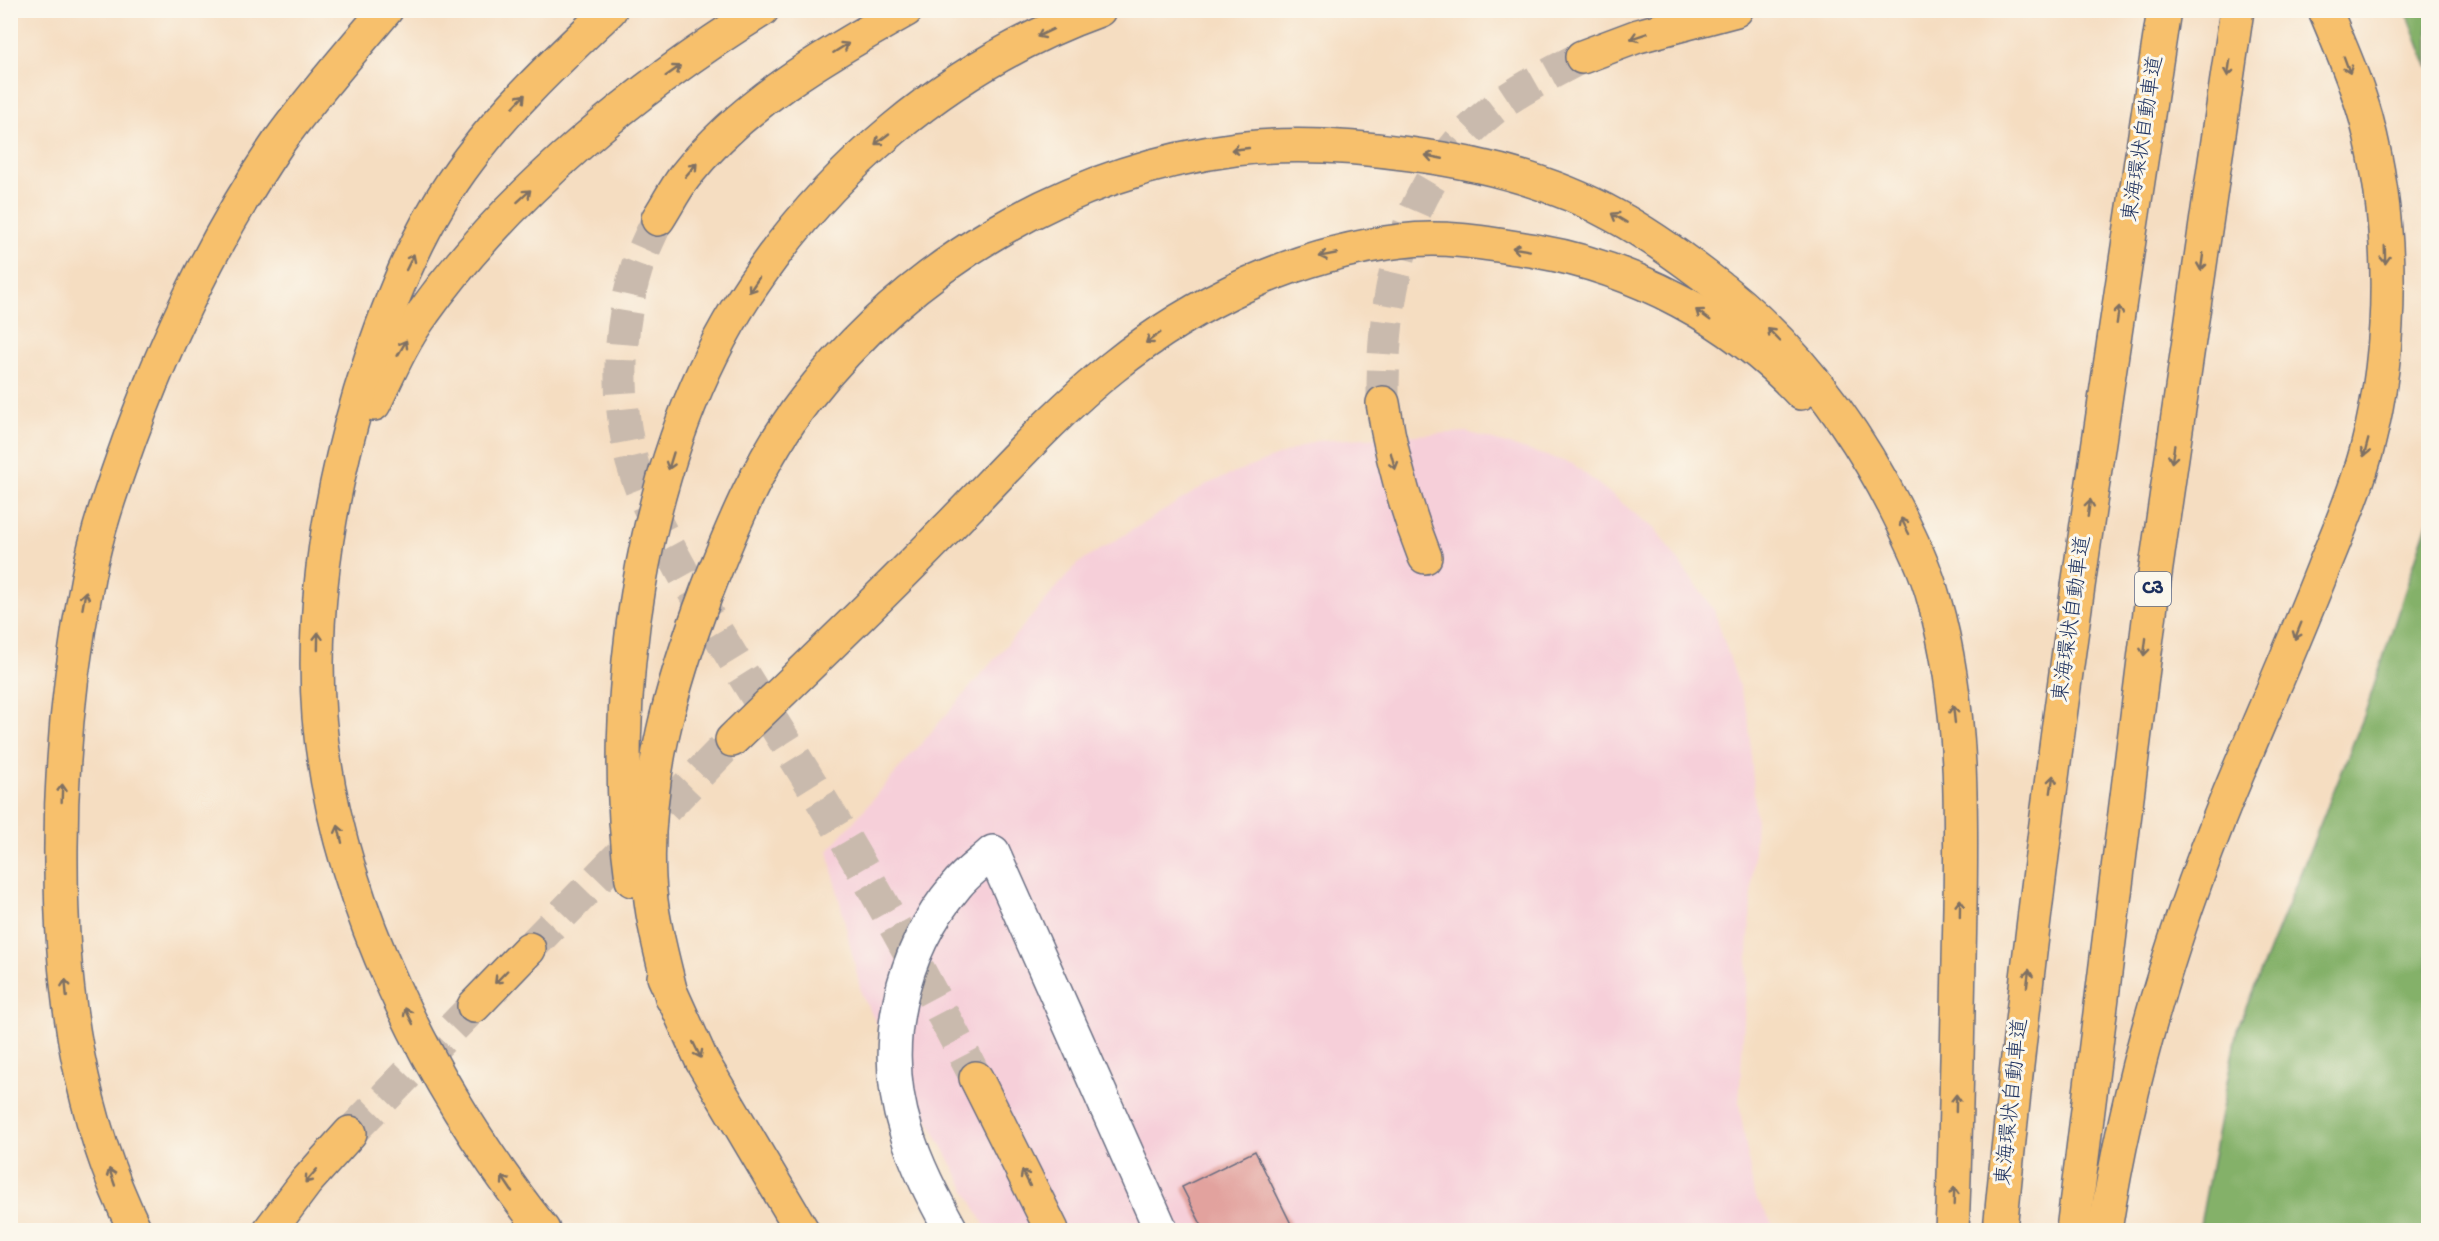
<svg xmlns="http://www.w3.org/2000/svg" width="2439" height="1241" viewBox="0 0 2439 1241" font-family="'Gochi Hand','Klee One',sans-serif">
  <rect width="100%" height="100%" fill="#fbf7ec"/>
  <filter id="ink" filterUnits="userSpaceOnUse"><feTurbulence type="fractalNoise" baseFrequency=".0167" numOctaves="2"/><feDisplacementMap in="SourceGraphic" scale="12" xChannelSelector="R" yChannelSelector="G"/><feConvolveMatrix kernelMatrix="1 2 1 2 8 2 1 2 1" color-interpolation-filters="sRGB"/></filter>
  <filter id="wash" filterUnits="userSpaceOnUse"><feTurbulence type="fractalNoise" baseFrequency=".008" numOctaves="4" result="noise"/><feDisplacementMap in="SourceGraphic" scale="24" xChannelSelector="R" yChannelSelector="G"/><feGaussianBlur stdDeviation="1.35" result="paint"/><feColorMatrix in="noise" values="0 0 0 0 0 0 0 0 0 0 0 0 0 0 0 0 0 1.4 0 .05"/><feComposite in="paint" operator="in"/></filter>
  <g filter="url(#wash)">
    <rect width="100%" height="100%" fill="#f5ddc1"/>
    <!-- built -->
    <path fill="#f6cfd9" d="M 1467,432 L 1573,464 L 1656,530 L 1714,610 L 1748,714 L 1756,819 L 1739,1103 L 1754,1195 L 1777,1230 L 987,1230 L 862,996 L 828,851 L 1077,564 L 1207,484 L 1315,441 Z"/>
    <!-- forest -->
    <g fill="#84b169" stroke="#507064" stroke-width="1.5">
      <path d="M 2406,11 L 2428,11 L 2428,68 Z"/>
      <path d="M 2428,521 L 2428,1230 L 2199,1230 L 2237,1030 L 2364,716 Z"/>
    </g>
    <g id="blocks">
      <!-- building -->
      <path fill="#e2a29e" d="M 1255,1151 L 1294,1230 L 1204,1230 L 1182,1187 Z"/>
    </g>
  </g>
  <g filter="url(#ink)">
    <use href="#blocks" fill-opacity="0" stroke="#676c81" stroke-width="1.5"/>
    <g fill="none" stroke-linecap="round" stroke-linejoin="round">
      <!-- highway-tunnel -->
      <g stroke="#c9baad" stroke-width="33" stroke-dasharray="33 16" stroke-linecap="butt">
        <path d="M 658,219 C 651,235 643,251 637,267 C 617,329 616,399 632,462 C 643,501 663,536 682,571 C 720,640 763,706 804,772 C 867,872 922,974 976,1078"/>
        <path d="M 1383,403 C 1382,288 1404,174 1503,102 C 1528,85 1555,71 1582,57"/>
        <path d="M 529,949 L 732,740"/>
        <path d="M 350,1133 L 474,1006"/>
      </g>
      <!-- minor casing -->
      <g stroke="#676c81" stroke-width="36">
        <path id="minor" d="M 951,1230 C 934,1199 916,1165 906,1131 C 879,1047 900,952 956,886 C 966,873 981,863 993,852 L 1161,1230"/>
      </g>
      <!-- highway casing -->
      <g stroke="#676c81" stroke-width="36">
        <g id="highway">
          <path d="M 1582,57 L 1638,36 L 1736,10"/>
          <path d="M 658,219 C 667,205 675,189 685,176 C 744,102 824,56 906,10"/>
          <path d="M 1383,403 C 1391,457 1405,506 1425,557"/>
          <path d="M 374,404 C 389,373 403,340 424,312 C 508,194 639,86 762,10"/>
          <path d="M 732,740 C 802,672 873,605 941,535 C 997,479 1051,416 1113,367 C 1195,301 1296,253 1401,241 C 1446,235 1492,244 1536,251 C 1635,268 1733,320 1801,393"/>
          <path d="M 632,880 C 607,700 641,465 737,309 C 820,175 949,64 1099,10"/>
          <path d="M 664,977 L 702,1061 L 802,1230"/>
          <path d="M 672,998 C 663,959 651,919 649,879 C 644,780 672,683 707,591 C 733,524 761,457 805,400 C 910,265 1066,171 1236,149 C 1294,142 1353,146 1410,154 C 1480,163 1554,182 1615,216 C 1647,233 1676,254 1705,276 C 1790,339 1851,419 1898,513 C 1912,541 1926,570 1934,600 C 1967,716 1961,842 1959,961 C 1957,1051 1956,1141 1952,1230"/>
          <path d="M 474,1006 L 529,949"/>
          <path d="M 976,1078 L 1052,1230"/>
          <path d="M 135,1230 C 79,1116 61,992 61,865 C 60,768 69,672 88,577 C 97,529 114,483 130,438 C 168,335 216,234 278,143 C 311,97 349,54 386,10"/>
          <path d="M 270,1230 L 306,1182 L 350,1133"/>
          <path d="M 543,1230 C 430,1087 335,901 319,717 C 311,608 329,497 360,393 C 385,312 417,227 469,159 C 510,104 561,57 610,10"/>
          <path d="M 2000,1230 C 2039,822 2102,416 2164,10"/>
          <path d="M 2073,1230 L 2153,588 L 2237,10"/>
          <path d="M 2105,1230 C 2128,1081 2172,934 2229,794 C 2260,719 2293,645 2323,569 C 2339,530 2356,490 2367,449 C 2394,344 2394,223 2366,118 C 2356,82 2340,46 2325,10"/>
        </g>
      </g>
      <!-- minor -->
      <use href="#minor" stroke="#fff" stroke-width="33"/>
      <!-- highway -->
      <use href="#highway" stroke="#f7c06c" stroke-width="33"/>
    </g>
    <!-- one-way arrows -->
    <defs><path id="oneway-shaft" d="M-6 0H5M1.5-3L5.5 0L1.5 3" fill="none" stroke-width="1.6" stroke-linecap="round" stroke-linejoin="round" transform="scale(1.5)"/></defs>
    <g stroke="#7e7064">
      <use href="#oneway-shaft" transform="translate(1045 33) rotate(154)"/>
      <use href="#oneway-shaft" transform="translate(1639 36) rotate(162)"/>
      <use href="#oneway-shaft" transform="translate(841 48) rotate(-32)"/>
      <use href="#oneway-shaft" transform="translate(2347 65) rotate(70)"/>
      <use href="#oneway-shaft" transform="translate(2229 68) rotate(98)"/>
      <use href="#oneway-shaft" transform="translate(673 71) rotate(-35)"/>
      <use href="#oneway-shaft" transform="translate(519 101) rotate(-47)"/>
      <use href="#oneway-shaft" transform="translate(882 139) rotate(142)"/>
      <use href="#oneway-shaft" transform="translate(1240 149) rotate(174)"/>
      <use href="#oneway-shaft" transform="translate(1434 157) rotate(-169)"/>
      <use href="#oneway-shaft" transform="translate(691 170) rotate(-49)"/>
      <use href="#oneway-shaft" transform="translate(524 196) rotate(-42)"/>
      <use href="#oneway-shaft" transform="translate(1619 218) rotate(-149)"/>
      <use href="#oneway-shaft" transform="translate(1521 249) rotate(-170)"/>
      <use href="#oneway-shaft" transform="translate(1328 255) rotate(169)"/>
      <use href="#oneway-shaft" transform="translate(2385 255) rotate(88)"/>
      <use href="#oneway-shaft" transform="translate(410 262) rotate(-64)"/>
      <use href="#oneway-shaft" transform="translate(2202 262) rotate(98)"/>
      <use href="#oneway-shaft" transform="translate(754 285) rotate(124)"/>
      <use href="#oneway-shaft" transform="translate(1703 315) rotate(-144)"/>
      <use href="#oneway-shaft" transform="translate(2118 315) rotate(-82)"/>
      <use href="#oneway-shaft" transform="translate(1774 335) rotate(-134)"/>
      <use href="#oneway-shaft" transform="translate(1153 338) rotate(145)"/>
      <use href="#oneway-shaft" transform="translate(402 348) rotate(-60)"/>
      <use href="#oneway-shaft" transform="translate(2366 448) rotate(105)"/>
      <use href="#oneway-shaft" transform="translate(2173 454) rotate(99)"/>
      <use href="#oneway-shaft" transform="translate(671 461) rotate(107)"/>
      <use href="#oneway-shaft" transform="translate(1393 461) rotate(75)"/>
      <use href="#oneway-shaft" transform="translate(2089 508) rotate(-82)"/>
      <use href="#oneway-shaft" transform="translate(1905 526) rotate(-117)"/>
      <use href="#oneway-shaft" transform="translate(84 600) rotate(-80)"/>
      <use href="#oneway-shaft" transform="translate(2298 631) rotate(112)"/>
      <use href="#oneway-shaft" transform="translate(318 641) rotate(-89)"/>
      <use href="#oneway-shaft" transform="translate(2145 647) rotate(97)"/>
      <use href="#oneway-shaft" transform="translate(1954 714) rotate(-96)"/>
      <use href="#oneway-shaft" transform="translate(2052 784) rotate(-82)"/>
      <use href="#oneway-shaft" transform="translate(62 793) rotate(-88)"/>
      <use href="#oneway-shaft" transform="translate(340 834) rotate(-103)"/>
      <use href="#oneway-shaft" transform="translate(1960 908) rotate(-89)"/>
      <use href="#oneway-shaft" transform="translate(501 977) rotate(134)"/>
      <use href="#oneway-shaft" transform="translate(2028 978) rotate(-83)"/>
      <use href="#oneway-shaft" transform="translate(66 988) rotate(-95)"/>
      <use href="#oneway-shaft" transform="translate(409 1016) rotate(-116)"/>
      <use href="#oneway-shaft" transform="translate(697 1050) rotate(64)"/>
      <use href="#oneway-shaft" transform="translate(1956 1103) rotate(-89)"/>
      <use href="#oneway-shaft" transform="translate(311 1176) rotate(131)"/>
      <use href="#oneway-shaft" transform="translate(112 1177) rotate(-109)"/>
      <use href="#oneway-shaft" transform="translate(1026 1178) rotate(-116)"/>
      <use href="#oneway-shaft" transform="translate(507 1184) rotate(-124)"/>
      <use href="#oneway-shaft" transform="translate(1954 1196) rotate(-88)"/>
    </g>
  </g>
  <g text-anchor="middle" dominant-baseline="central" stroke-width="6" stroke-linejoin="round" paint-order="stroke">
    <!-- shield labels -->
    <rect fill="#fbf7ec" stroke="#5e6b89" stroke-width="1.5" x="2135" y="572" width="36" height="34" rx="4.5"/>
    <g font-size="20" font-weight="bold" fill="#1b2f5e">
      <text x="2153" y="589">C3</text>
    </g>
    <!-- street labels -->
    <g font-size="21" fill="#1b2f5e" stroke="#fbf7ec">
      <text transform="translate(2145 139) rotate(-81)">東海環状自動車道</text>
      <text transform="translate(2074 619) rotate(-82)">東海環状自動車道</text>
      <text transform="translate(2014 1102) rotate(-84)">東海環状自動車道</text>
    </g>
  </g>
  <!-- margin -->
  <rect width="2439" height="1241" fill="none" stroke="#fbf7ec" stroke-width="36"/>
</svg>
